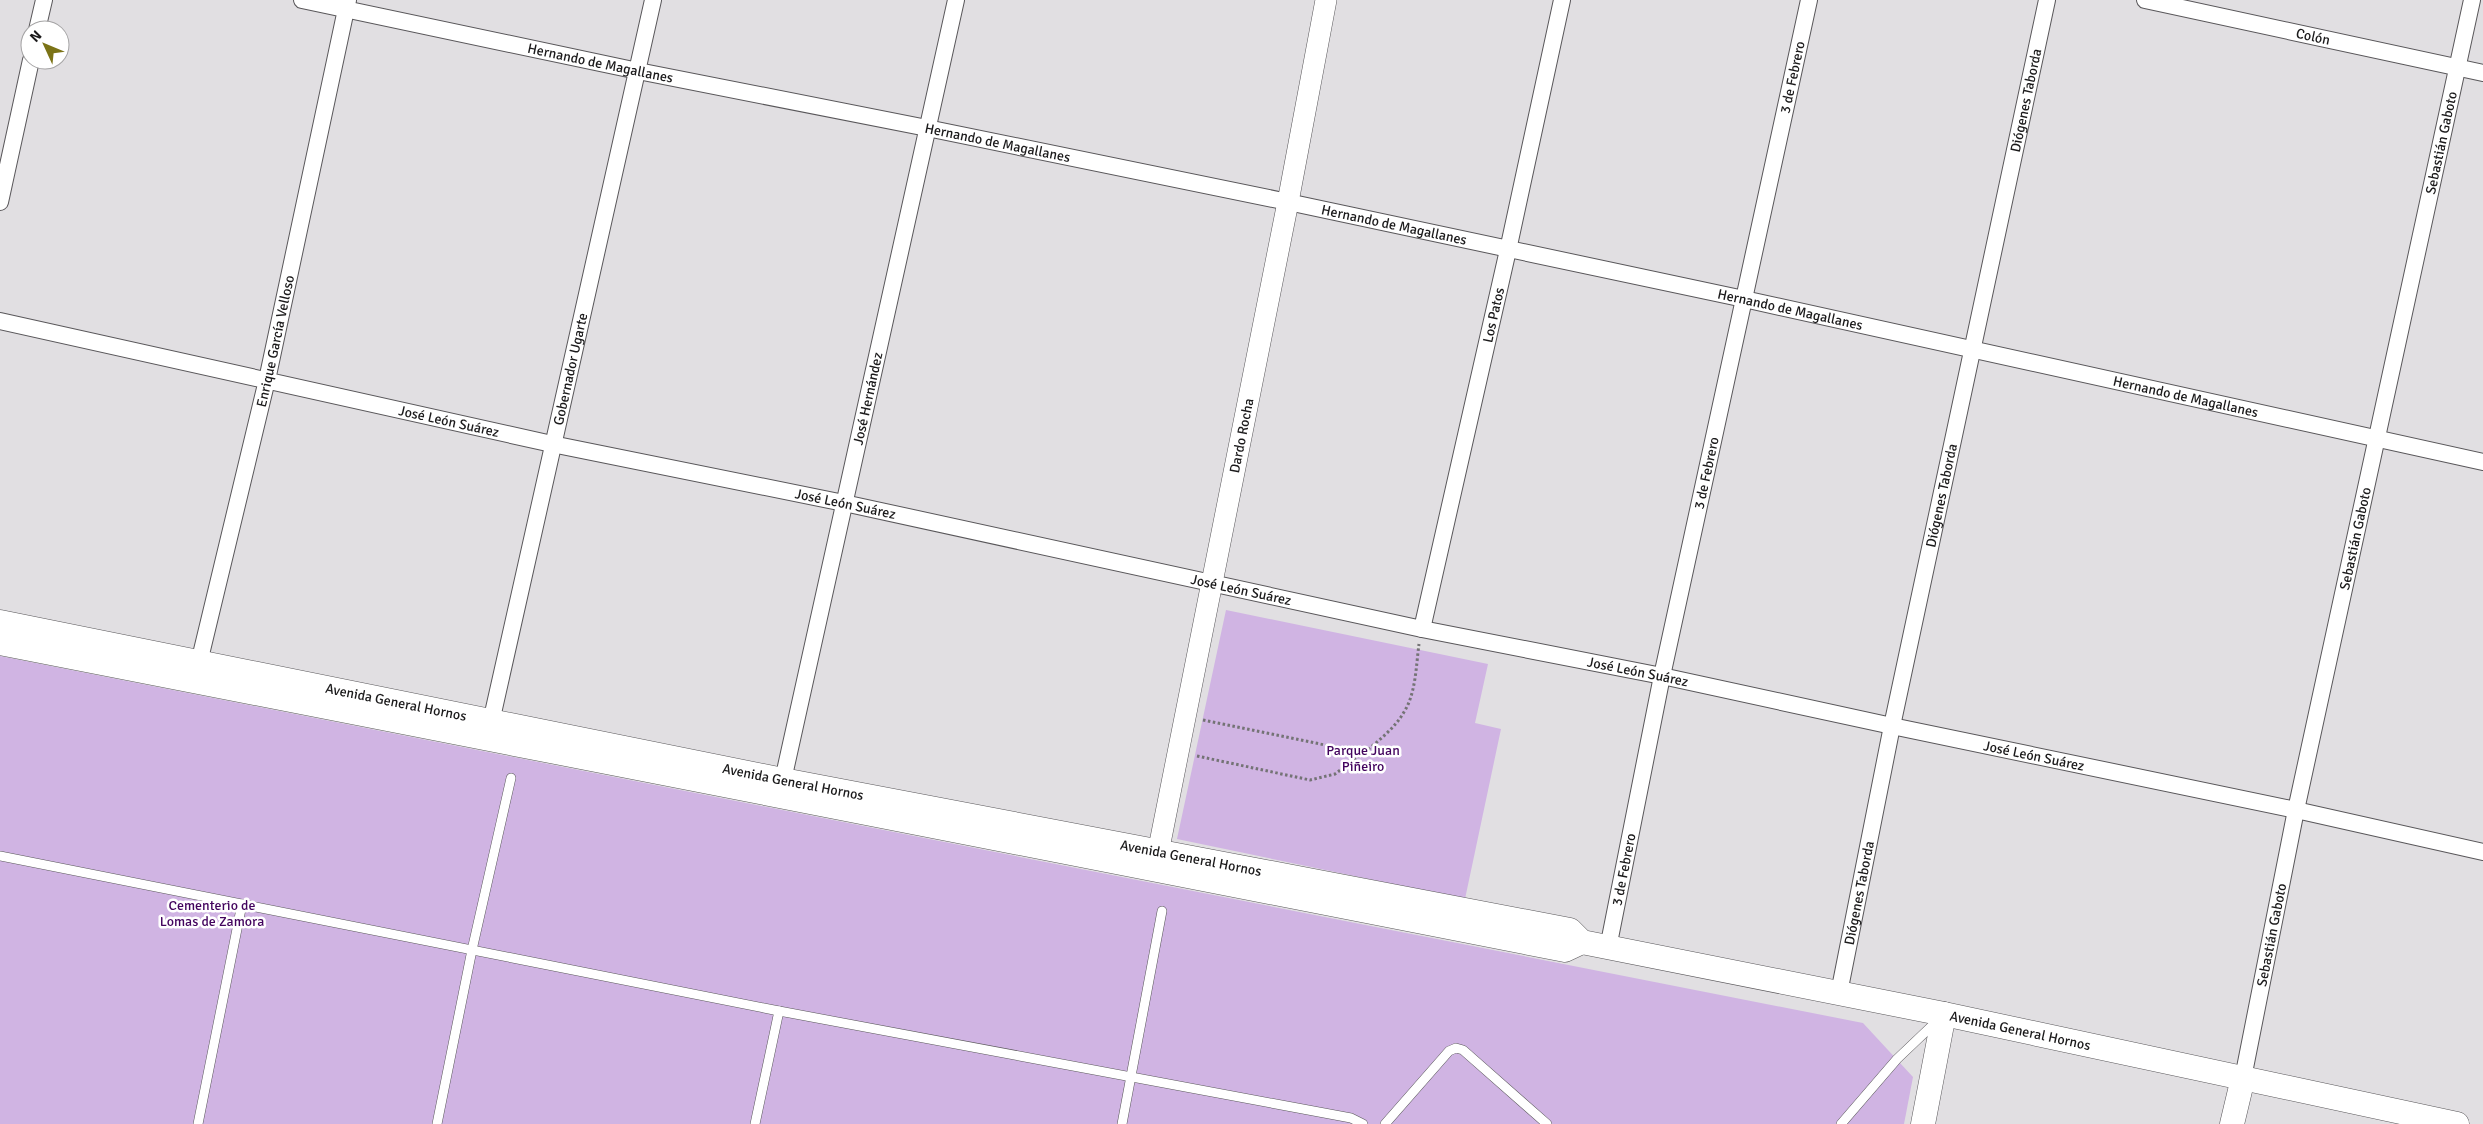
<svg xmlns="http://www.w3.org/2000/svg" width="2483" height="1124" viewBox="0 0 2483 1124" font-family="Signika,sans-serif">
  <rect width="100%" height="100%" fill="#e1dfe2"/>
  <!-- green -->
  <g fill="#d0b4e3">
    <path d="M 1226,610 L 1488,664 L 1475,723 L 1501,729 L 1465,899 L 1177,839 Z"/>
    <path d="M 0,656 L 1863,1023 L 1913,1077 L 1904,1124 L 0,1124 Z"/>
  </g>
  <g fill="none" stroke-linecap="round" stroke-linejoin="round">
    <!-- service casing -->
    <g stroke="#59575a" stroke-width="10">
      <g id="service">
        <path d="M 0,856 L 779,1011 L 1351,1118 L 1363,1124"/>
        <path d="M 198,1124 L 242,904"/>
        <path d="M 437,1124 L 472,950 L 511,778"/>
        <path d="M 755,1124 L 779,1011"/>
        <path d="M 1122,1124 L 1162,911"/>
        <path d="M 1385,1124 L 1449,1051 L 1456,1048 L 1463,1050 L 1547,1124"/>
        <path d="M 1841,1124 L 1897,1059 L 1938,1020"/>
      </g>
    </g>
    <!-- minor casing -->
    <g stroke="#59575a" stroke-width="18">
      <g id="minor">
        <path id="s1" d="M 302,0 L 638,71 L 927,128 L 1288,202 L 1744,299 L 2483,462"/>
        <path id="s2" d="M 2145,0 L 2483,73"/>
        <path d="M 37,30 L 44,0"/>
        <path d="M 0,202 L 31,60"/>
        <path id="s3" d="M 0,321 L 552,444 L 844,503 L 1422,629 L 1662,676 L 1892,726 L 2296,810 L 2483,852"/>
        <path id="s4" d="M 1422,629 L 1508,250 L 1562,0"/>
        <path id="s5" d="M 197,671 L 267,380 L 348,0"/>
        <path id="s6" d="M 489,731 L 653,0"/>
        <path id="s7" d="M 781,789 L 956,0"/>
        <path id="s8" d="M 1608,948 L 1662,676 L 1809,0"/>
        <path id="s9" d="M 1839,993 L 1892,726 L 2047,0"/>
        <path id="s10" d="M 2243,1078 L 2296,810 L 2472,0"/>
      </g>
    </g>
    <!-- tertiary casing -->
    <g stroke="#59575a" stroke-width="22">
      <g id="tertiary">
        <path id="s11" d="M 1155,868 L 1288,202 L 1326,0"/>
      </g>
    </g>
    <!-- secondary casing -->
    <g stroke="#59575a" stroke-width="25">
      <g id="secondary">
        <path id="s12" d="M 0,622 L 783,780 L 1570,930 L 1582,942 L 1944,1014 L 2457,1124"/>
        <path d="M 0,643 L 1565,950 L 1582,942"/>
        <path d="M 1923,1124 L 1944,1014"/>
        <path d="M 2232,1124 L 2243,1078"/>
      </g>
    </g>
    <!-- path -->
    <g stroke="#747375" stroke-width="3" stroke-dasharray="2.5 2.5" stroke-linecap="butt">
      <path d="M 1203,720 L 1364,753 C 1378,741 1395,728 1404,712 C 1416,693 1416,666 1419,644"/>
      <path d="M 1197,756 L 1310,780 L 1335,774 L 1363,753"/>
    </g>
    <!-- service -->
    <use href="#service" stroke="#fff" stroke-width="9"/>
    <!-- minor -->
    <use href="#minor" stroke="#fff" stroke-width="16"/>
    <!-- tertiary -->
    <use href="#tertiary" stroke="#fff" stroke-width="21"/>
    <!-- secondary -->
    <use href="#secondary" stroke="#fff" stroke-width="24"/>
  </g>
  <g text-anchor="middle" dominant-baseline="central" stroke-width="5" stroke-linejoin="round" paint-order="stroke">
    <!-- street labels -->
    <g font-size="14" fill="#1b1a1b" stroke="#fff">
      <text stroke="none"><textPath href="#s2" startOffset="172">Colón</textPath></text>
      <text stroke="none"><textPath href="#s1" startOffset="305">Hernando de Magallanes</textPath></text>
      <text stroke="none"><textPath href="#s8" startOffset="890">3 de Febrero</textPath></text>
      <text stroke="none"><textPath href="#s9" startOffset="912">Diógenes Taborda</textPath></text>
      <text stroke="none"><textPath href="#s1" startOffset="710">Hernando de Magallanes</textPath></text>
      <text stroke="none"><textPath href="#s10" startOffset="956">Sebastián Gaboto</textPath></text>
      <text stroke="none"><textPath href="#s1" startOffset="1115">Hernando de Magallanes</textPath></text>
      <text stroke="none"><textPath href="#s1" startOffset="1520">Hernando de Magallanes</textPath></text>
      <text stroke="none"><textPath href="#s4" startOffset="322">Los Patos</textPath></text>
      <text stroke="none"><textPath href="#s5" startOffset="339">Enrique García Velloso</textPath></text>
      <text stroke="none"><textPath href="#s6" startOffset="371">Gobernador Ugarte</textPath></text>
      <text stroke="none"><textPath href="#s1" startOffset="1925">Hernando de Magallanes</textPath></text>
      <text stroke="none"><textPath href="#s7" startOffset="400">José Hernández</textPath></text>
      <text stroke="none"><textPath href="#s3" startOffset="460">José León Suárez</textPath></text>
      <text stroke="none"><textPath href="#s11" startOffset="441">Dardo Rocha</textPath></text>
      <text stroke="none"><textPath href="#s8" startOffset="485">3 de Febrero</textPath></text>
      <text stroke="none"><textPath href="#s9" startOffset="508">Diógenes Taborda</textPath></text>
      <text stroke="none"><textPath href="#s3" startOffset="865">José León Suárez</textPath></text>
      <text stroke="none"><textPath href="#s10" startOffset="551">Sebastián Gaboto</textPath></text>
      <text stroke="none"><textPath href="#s3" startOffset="1270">José León Suárez</textPath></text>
      <text stroke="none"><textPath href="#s3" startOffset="1675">José León Suárez</textPath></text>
      <text stroke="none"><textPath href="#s12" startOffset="404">Avenida General Hornos</textPath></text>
      <text stroke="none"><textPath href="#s3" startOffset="2080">José León Suárez</textPath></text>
      <text stroke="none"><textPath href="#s12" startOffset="809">Avenida General Hornos</textPath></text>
      <text stroke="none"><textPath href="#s12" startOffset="1214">Avenida General Hornos</textPath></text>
      <text stroke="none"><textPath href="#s8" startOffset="80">3 de Febrero</textPath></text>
      <text stroke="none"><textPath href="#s9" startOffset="102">Diógenes Taborda</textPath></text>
      <text stroke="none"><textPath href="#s10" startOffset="146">Sebastián Gaboto</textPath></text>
      <text stroke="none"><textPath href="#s12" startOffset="2064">Avenida General Hornos</textPath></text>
    </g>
    <!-- park labels -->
    <g font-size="14" fill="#42035d" stroke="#fff">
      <text x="1363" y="750">Parque Juan<tspan x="1363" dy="16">Piñeiro</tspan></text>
      <text x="212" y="905">Cementerio de<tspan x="212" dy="16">Lomas de Zamora</tspan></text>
    </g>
  </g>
  <!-- north arrow -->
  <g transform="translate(45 45) rotate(314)"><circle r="24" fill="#ffffff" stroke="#a4a3a4"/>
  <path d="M0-4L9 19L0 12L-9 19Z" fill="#7b7316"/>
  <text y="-8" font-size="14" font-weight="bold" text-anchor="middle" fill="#1b1a1b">N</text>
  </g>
</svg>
